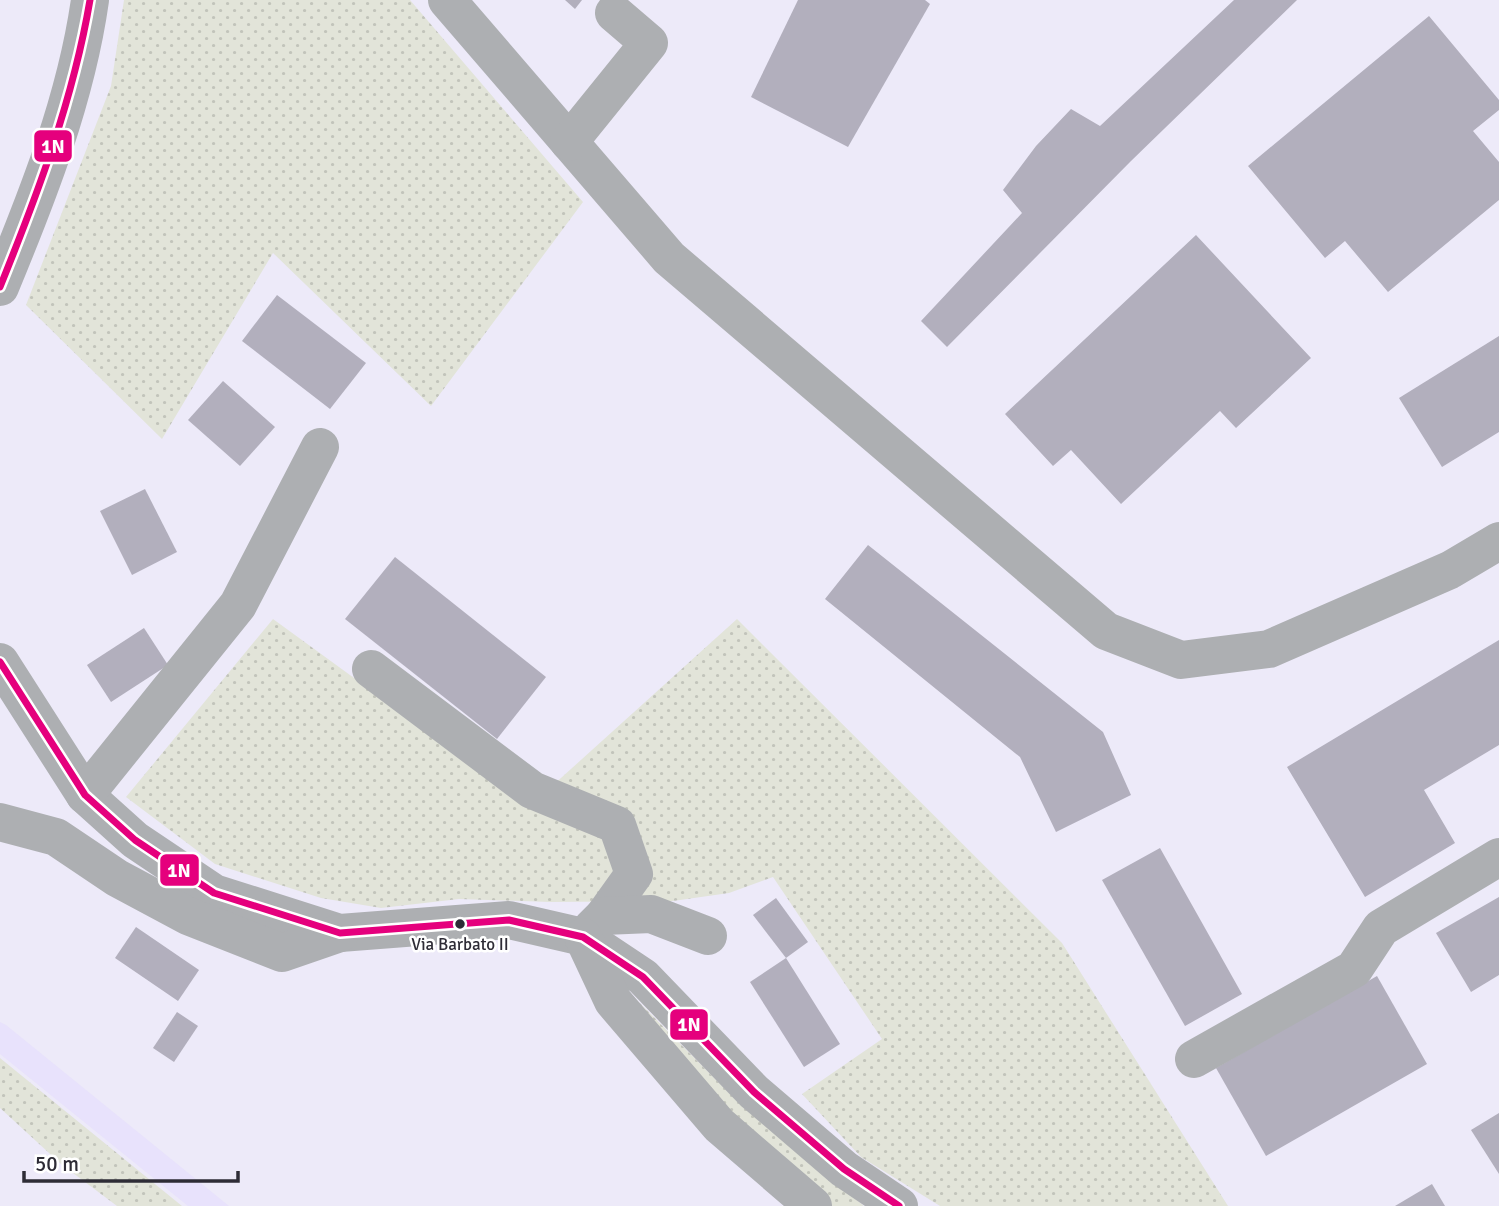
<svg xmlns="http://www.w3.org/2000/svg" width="1499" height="1206" viewBox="0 0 1499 1206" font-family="Signika,sans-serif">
  <defs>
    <pattern id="grass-dots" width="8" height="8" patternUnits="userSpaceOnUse" patternTransform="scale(1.75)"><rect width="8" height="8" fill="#e2e4d9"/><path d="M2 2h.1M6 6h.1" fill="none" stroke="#c2c4bb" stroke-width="1.8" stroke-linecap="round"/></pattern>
  </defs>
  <rect width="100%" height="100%" fill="#edeaf9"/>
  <!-- built -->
  <path fill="#e8e2fc" d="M 0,1022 L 6,1025 L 229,1206 L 188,1206 L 0,1054 Z"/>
  <!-- grass -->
  <g fill="url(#grass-dots)">
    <path d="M 124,0 L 410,0 L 583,202 L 431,406 L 273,253 L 162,439 L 26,305 L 111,86 Z"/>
    <path d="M 273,619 L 530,806 L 737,619 L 1062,943 L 1228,1206 L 940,1206 L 861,1157 L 802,1094 L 882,1039 L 773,877 L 729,893 L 673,901 L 550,902 L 459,899 L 381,908 L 321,898 L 215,864 L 126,797 Z"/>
    <path d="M 627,990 L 743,1107 L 864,1206 L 827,1206 L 728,1123 Z"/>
    <path d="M 0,1058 L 182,1206 L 117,1206 L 61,1164 L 0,1108 Z"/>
  </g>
  <!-- building -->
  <g fill="#b2afbd">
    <path d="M 565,0 L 582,0 L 575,9 Z"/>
    <path d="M 798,0 L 925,0 L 930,4 L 848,147 L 751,97 Z"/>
    <path d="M 1234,0 L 1297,0 L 1131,161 L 947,347 L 921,321 L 1022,213 L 1003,190 L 1036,146 L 1071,109 L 1100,126 Z"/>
    <path d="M 1429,16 L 1499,100 L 1499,110 L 1473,131 L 1499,162 L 1499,200 L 1388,292 L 1345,241 L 1325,258 L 1248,166 Z"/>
    <path d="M 1196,235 L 1311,358 L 1236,428 L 1220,411 L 1121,504 L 1071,450 L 1053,466 L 1005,414 Z"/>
    <path d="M 277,295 L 366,363 L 330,409 L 242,341 Z"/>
    <path d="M 1499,336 L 1499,432 L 1442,467 L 1399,398 Z"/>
    <path d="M 223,381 L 275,427 L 240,466 L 188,420 Z"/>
    <path d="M 145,489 L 177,552 L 132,575 L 100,511 Z"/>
    <path d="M 868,545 L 1103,732 L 1131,795 L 1056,832 L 1020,757 L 825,599 Z"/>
    <path d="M 395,557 L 546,677 L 497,739 L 345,619 Z"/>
    <path d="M 144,628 L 168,665 L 111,702 L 87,665 Z"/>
    <path d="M 1499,640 L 1499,745 L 1424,790 L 1455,843 L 1365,897 L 1287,767 Z"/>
    <path d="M 1160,848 L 1242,994 L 1185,1026 L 1102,880 Z"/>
    <path d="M 1499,897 L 1499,975 L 1471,992 L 1436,933 Z"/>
    <path d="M 776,898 L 808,942 L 786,958 L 753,915 Z"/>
    <path d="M 136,927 L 199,970 L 178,1001 L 115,958 Z"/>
    <path d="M 786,958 L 840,1044 L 804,1067 L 750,982 Z"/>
    <path d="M 1377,976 L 1427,1064 L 1266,1156 L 1216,1068 Z"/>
    <path d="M 177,1012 L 198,1026 L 174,1062 L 153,1048 Z"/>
    <path d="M 1499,1113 L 1499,1174 L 1471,1130 Z"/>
    <path d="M 1432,1184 L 1445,1206 L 1395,1206 Z"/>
  </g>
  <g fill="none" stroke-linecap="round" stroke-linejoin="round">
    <!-- minor -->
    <g stroke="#adafb2" stroke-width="38">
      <path d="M 447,0 L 669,258 L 1106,631 L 1181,660 L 1269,649 L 1450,570 L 1499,541"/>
      <path d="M 569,142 L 649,43 L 614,13"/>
      <path d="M 0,287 C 38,195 76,99 90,0"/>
      <path d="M 0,662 L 85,795 L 135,840 L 214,893 L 340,933 L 509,920 L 583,937 L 643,977 L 754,1092 L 844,1169 L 899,1206"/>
      <path d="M 371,669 L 532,790 L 617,825 L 634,874 L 604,916"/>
      <path d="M 85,795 L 238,605 L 320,447"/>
      <path d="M 0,822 L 56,837 L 117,878 L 188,916 L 282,953 L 340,933"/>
      <path d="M 592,928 L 604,916 L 651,914 L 708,936"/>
      <path d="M 583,937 L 613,1001 L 719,1125 L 813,1206"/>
      <path d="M 1194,1059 L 1354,969 L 1381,928 L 1499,857"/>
    </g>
    <!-- bus-1 casing -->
    <g stroke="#fff" stroke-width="12">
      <g id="bus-1">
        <path d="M 0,287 C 38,193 73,100 90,0"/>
        <path d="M 0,662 L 85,795 L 135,840 L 214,893 L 340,933 L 509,920 L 583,937 L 643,977 L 754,1092 L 844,1169 L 899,1206"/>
      </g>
    </g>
    <!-- bus-1 -->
    <use href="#bus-1" stroke="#e5007d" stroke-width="7"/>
  </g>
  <!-- markers -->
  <circle fill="#2e2c36" stroke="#fff" stroke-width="2.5" cx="460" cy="924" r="6"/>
  <g text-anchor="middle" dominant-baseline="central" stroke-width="5" stroke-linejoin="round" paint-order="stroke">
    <!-- bus labels -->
    <g font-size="17" fill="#2e2c36" stroke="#fff">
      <text x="460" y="944">Via Barbato II</text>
    </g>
  </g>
  <g stroke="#fff" stroke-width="2.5">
    <rect x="33" y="129" width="40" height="34" rx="7" fill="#e5007d"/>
    <rect x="159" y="853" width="41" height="34" rx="7" fill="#e5007d"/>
    <rect x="669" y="1008" width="40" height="33" rx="7" fill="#e5007d"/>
  </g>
  <g font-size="19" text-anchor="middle" font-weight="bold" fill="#fff">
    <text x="53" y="153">1N</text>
    <text x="179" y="877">1N</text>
    <text x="689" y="1031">1N</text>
  </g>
  <!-- scale -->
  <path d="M24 1171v10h214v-10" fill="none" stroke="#2e2c36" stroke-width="3.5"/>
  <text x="35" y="1171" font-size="21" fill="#2e2c36" stroke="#ffffff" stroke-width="5" paint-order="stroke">50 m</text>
</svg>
